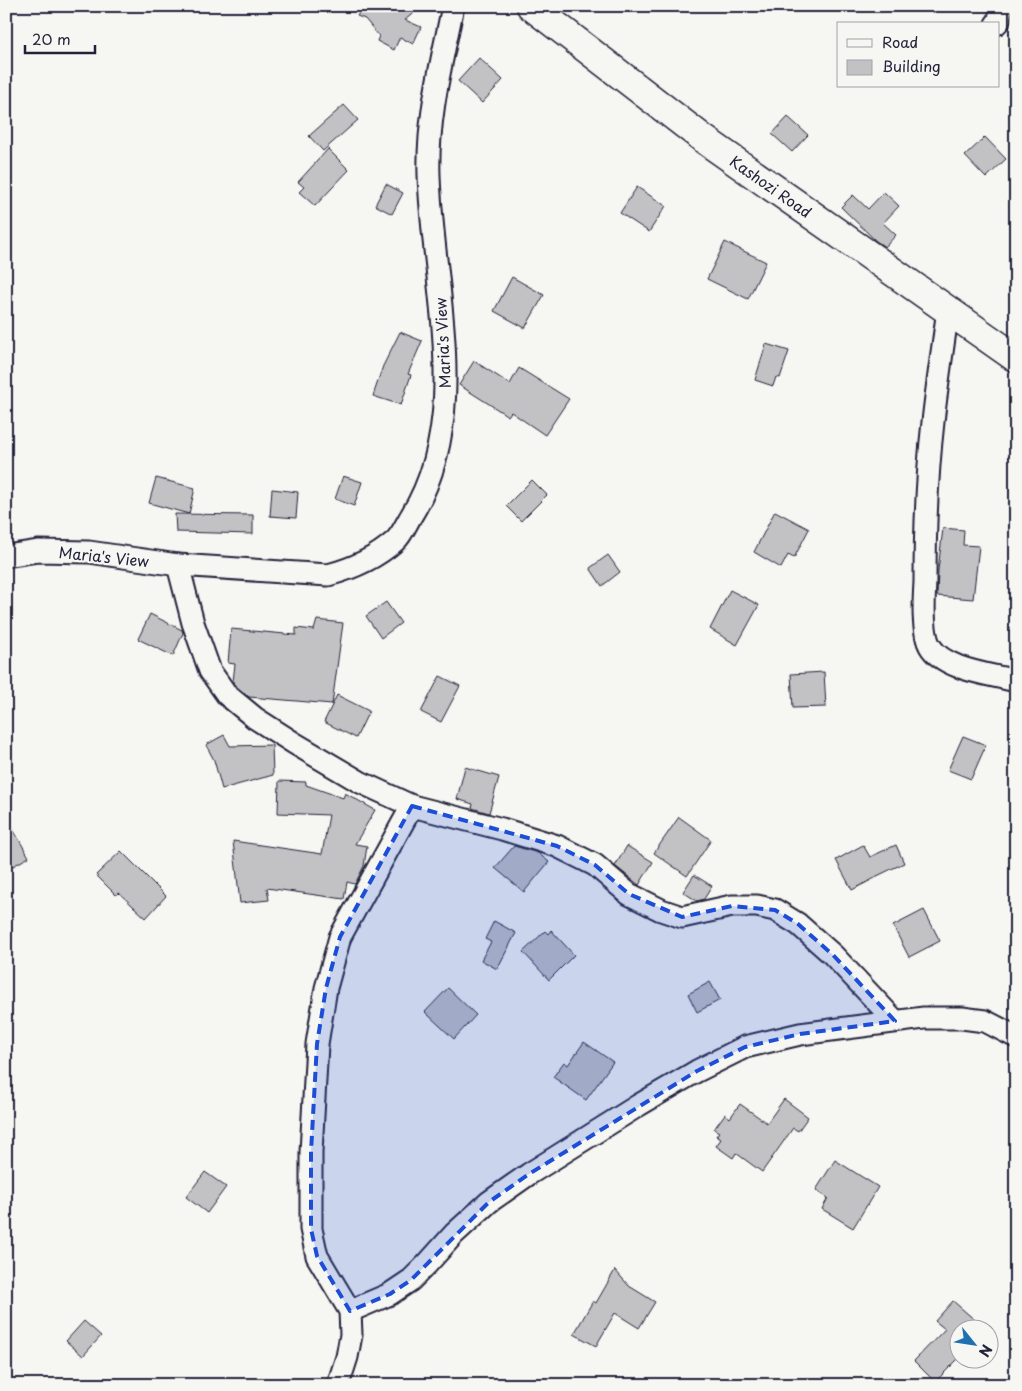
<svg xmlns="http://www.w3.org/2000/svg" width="1022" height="1391" viewBox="0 0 1022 1391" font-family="'Playpen Sans',sans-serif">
  <rect width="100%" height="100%" fill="#f6f6f2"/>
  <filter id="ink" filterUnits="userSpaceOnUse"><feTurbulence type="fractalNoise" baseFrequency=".02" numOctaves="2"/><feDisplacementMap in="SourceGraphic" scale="10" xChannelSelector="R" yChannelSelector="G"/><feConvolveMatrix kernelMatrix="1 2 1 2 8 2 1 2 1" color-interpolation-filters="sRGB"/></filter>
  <g filter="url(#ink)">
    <!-- building -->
    <g fill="#c2c2c4" stroke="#22223b">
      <path d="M 353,6 L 422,6 L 405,20 L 421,27 L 413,44 L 400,37 L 394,50 L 377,41 L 379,36 L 365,19 L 357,16 L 359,13 Z"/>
      <path d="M 479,58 L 503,80 L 482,103 L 458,81 Z"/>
      <path d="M 344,105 L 358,120 L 323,151 L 309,136 Z"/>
      <path d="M 788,117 L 808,135 L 792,152 L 772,134 Z"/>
      <path d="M 985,137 L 1006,159 L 986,178 L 965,156 Z"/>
      <path d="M 328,149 L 349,170 L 315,206 L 299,192 L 304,187 L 298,182 Z"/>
      <path d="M 386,184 L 403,193 L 392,214 L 375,205 Z"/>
      <path d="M 637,187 L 666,206 L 649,232 L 620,213 Z"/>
      <path d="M 884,192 L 899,206 L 883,223 L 896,235 L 885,247 L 876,241 L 841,207 L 853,195 L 868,209 Z"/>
      <path d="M 725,242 L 766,262 L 748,299 L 707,279 Z"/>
      <path d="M 512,277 L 544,295 L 525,328 L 494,311 Z"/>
      <path d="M 400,332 L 422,341 L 408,374 L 411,375 L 401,405 L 373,396 L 383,366 Z"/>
      <path d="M 766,344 L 789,351 L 780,378 L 776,377 L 773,386 L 755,380 Z"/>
      <path d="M 474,361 L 510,384 L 519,368 L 569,399 L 545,435 L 511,412 L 508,416 L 459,385 Z"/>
      <path d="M 343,476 L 362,482 L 354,506 L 335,499 Z"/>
      <path d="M 156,478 L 195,488 L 189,514 L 149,503 Z"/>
      <path d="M 532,480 L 547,495 L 521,521 L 506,506 Z"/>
      <path d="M 272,489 L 298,492 L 296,518 L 270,516 Z"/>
      <path d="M 775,511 L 809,529 L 794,558 L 788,555 L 781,568 L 754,552 Z"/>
      <path d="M 175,514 L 253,515 L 253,534 L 176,532 Z"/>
      <path d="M 943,528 L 964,530 L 963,545 L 979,546 L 973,599 L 937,596 L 938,570 Z"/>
      <path d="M 608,555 L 620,572 L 602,586 L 590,568 Z"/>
      <path d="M 730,590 L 759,605 L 737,645 L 710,629 Z"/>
      <path d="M 386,602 L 401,623 L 381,638 L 366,616 Z"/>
      <path d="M 150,614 L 182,630 L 183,633 L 173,656 L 138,639 Z"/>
      <path d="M 317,620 L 343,623 L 332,704 L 249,697 L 236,686 L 233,682 L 235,664 L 228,663 L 231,629 L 296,635 L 296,628 L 314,630 Z"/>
      <path d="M 824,672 L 826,707 L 793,708 L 791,674 Z"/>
      <path d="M 440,676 L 460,686 L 441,722 L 421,712 Z"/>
      <path d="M 337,695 L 369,711 L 356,738 L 324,722 Z"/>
      <path d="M 224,735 L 230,746 L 272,745 L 273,775 L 222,789 L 214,760 L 206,745 Z"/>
      <path d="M 963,736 L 986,745 L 971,779 L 948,770 Z"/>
      <path d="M 465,767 L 499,777 L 489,813 L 472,808 L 473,804 L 457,799 Z"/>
      <path d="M 279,781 L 306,782 L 306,785 L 343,798 L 345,793 L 375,810 L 355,844 L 367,846 L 364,866 L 355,884 L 347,882 L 344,899 L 267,888 L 269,900 L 240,903 L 233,841 L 322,854 L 329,815 L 278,813 Z"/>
      <path d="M 6,817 L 29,857 L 6,870 Z"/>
      <path d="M 679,817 L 711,840 L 687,876 L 654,853 Z"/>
      <path d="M 863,845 L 870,857 L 896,845 L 904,863 L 875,877 L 875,878 L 852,890 L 836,860 Z"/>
      <path d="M 514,846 L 538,853 L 549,862 L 524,892 L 495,868 Z"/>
      <path d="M 627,846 L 653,862 L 639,885 L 615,866 Z"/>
      <path d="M 121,851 L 166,896 L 146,918 L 119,893 L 116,895 L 96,875 Z"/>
      <path d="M 694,875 L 712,886 L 704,899 L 697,901 L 683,892 Z"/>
      <path d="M 924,910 L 940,941 L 909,957 L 893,926 Z"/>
      <path d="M 494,921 L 516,933 L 497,969 L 481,960 L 491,942 L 485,939 Z"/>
      <path d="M 551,930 L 574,955 L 549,980 L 523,952 L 545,931 L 548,934 Z"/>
      <path d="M 710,982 L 720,1000 L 697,1012 L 688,994 Z"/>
      <path d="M 448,988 L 476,1015 L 454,1039 L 425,1012 Z"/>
      <path d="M 584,1042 L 613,1062 L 586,1100 L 553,1077 L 564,1062 L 568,1065 Z"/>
      <path d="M 784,1099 L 808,1117 L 798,1131 L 793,1128 L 762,1172 L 736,1153 L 733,1158 L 716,1146 L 721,1139 L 716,1136 L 719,1132 L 714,1129 L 725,1114 L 730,1118 L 740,1104 L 767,1123 Z"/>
      <path d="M 835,1160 L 878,1187 L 853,1228 L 822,1209 L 828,1198 L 816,1190 Z"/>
      <path d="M 205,1172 L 226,1187 L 207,1213 L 186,1197 Z"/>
      <path d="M 615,1270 L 629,1286 L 655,1302 L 639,1328 L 615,1313 L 596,1346 L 574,1334 L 593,1301 L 596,1303 Z"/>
      <path d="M 953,1301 L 984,1328 L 960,1328 L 960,1357 L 935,1382 L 914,1361 L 945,1329 L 935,1321 Z"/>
      <path d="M 84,1321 L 101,1336 L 83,1356 L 66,1341 Z"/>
    </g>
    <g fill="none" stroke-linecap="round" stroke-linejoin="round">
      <!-- street casing -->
      <g stroke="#22223b" stroke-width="25">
        <g id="street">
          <path d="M 996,24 L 999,21 L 1001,6"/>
          <path d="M 948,309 C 943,347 937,385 933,422 C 927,475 925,529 925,582 C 924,599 922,632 930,646 C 944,670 990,674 1016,681"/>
          <path d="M 6,556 L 38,551 L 89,552 L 178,565 L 328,575 C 351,569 376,558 395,541 C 402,535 406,524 411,516 C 473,416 432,285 429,175 C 427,118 442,61 453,6"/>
          <path d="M 178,565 L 193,623 L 210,671 L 227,695 L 255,718 L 294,743 L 360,782 L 412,806 L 502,829 L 557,846 L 595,865 L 629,894 L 661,910 L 682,917 L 732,906 L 757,906 L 775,910 L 798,924 L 833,955 L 895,1021"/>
          <path d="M 350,1311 L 390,1294 L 411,1280 L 428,1263 L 454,1234 L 489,1202 L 529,1174 L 639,1105 L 697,1071 L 745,1047 L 800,1034 L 924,1018 L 962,1018 L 985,1021 L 1016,1037"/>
          <path d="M 338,1385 L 347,1357 L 351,1335 L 350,1311 L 317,1256 L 311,1229 L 311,1152 L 317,1044 L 326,988 L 340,937 L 412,806"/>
        </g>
      </g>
      <!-- secondary casing -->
      <g stroke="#22223b" stroke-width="31">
        <path id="secondary" d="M 531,6 L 705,140 L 1016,358"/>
      </g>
      <!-- street -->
      <use href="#street" stroke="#f6f6f2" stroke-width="21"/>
      <!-- secondary -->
      <use href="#secondary" stroke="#f6f6f2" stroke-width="28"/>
    </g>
  </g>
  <!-- marked area -->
  <path fill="#1d4ed8" fill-opacity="0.2" stroke="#1d4ed8" stroke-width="4" stroke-dasharray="10 6" stroke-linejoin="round" d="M 412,806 L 557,846 L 595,865 L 629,894 L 682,917 L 732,906 L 775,910 L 798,924 L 833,955 L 895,1021 L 800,1034 L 745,1047 L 697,1071 L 529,1174 L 489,1202 L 411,1280 L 390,1294 L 350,1311 L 317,1256 L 311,1229 L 311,1152 L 317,1044 L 326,988 L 340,937 Z"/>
  <g text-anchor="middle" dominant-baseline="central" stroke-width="4" stroke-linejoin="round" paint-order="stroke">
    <!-- street labels -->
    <g font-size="15" fill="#22223b" stroke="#f6f6f2">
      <text transform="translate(771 186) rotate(35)">Kashozi Road</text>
      <text transform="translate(442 343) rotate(-93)">Maria's View</text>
      <text transform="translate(104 556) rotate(6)">Maria's View</text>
    </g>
  </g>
  <!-- margin -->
  <rect width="1022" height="1391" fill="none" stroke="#f6f6f2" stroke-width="25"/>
  <rect x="12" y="12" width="997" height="1366" fill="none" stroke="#22223b" stroke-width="2" filter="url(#ink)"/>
  <!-- legend -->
  <rect x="837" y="22" width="162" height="65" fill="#f6f6f2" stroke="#a1a1a9"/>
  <rect x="847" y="39" width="25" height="8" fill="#f6f6f2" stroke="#a1a1a9"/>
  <text x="882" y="48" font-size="15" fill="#22223b">Road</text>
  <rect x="847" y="60" width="25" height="15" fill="#c2c2c4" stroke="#a1a1a9"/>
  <text x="882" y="72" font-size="15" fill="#22223b">Building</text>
  <!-- north arrow -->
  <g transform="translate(974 1344) rotate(120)"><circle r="24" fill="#f6f6f2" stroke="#a1a1a9"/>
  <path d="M0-4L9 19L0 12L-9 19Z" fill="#1f6fb2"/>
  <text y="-8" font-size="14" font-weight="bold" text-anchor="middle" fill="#22223b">N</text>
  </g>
  <!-- scale -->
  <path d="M25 45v8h70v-8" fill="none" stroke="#22223b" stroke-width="2.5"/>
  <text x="32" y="45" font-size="15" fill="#22223b" stroke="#f6f6f2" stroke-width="4" paint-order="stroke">20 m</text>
</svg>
